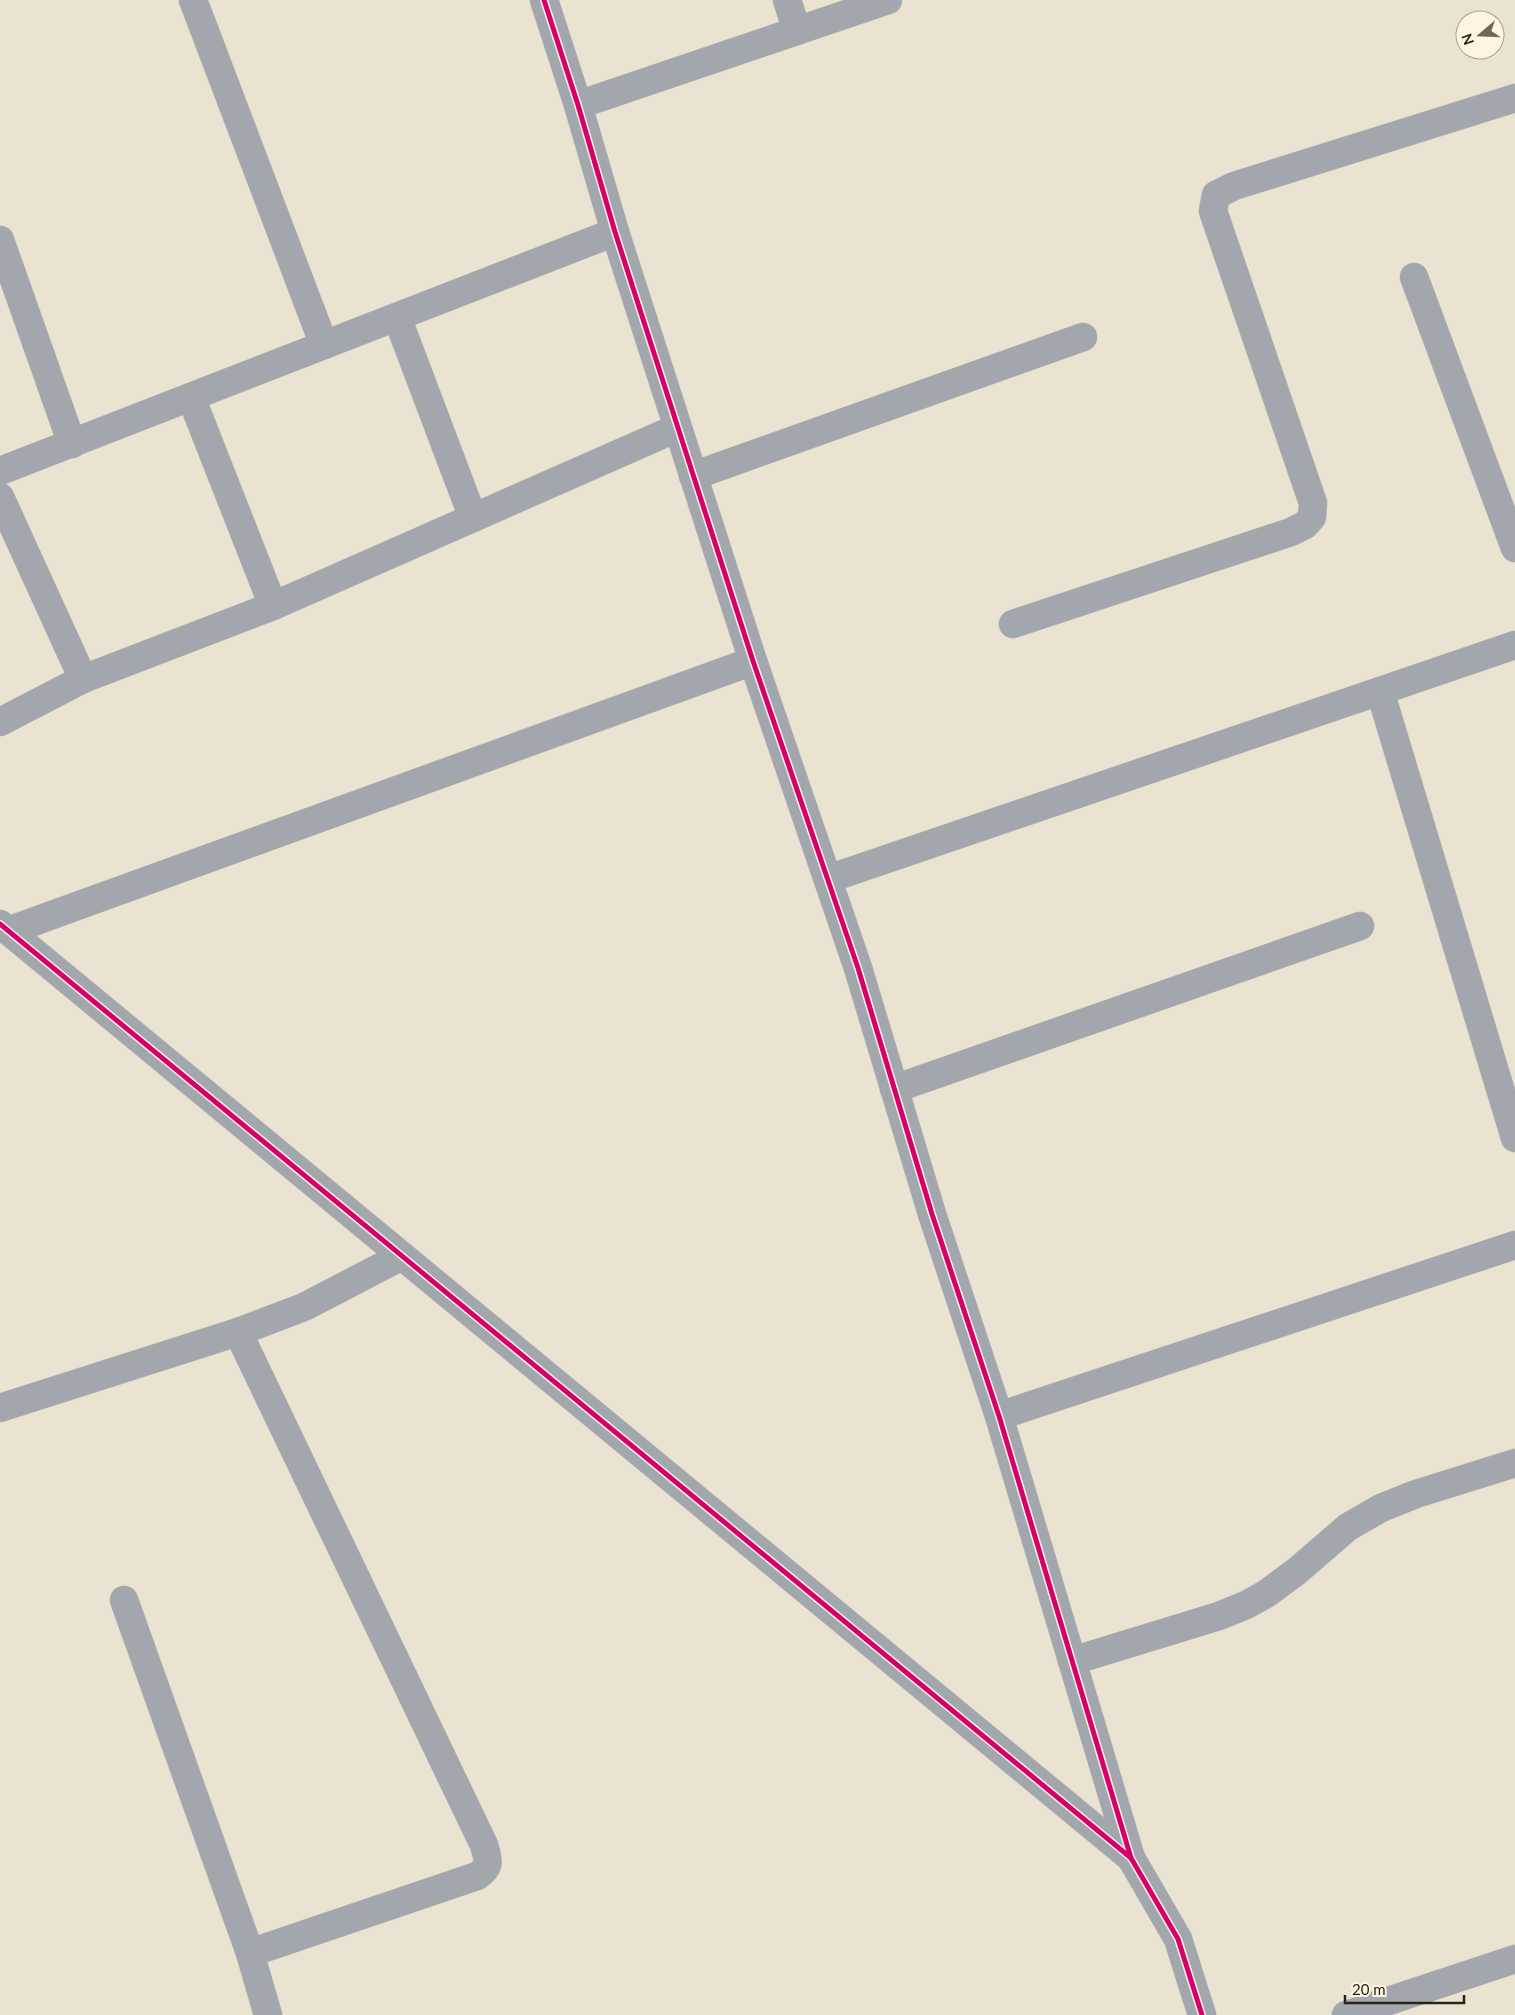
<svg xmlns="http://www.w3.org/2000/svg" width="1515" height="2015" viewBox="0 0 1515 2015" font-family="Lato,sans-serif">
  <rect width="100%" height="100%" fill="#eae3d2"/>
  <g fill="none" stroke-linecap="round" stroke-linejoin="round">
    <!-- minor casing -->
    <g stroke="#c6c0b3" stroke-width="29">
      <g id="minor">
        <path d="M 193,0 L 324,345"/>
        <path d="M 544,0 L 578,105 L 615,232 L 753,661 L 858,968 L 932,1214 L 999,1416 L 1131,1858"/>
        <path d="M 787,0 L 797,31"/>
        <path d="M 578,105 L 888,0"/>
        <path d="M 0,240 L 72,444"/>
        <path d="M 1414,277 L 1515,548"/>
        <path d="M 397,317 L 473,518"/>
        <path d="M 191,397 L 273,606"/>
        <path d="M 0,471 L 615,232"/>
        <path d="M 693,476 L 1083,337"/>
        <path d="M 0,497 L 83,679"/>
        <path d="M 1013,624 L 1291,532 L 1305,525 L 1312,517 L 1313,503 L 1213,211 L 1216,195 L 1234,186 L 1515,98"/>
        <path d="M 1380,691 L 1515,1138"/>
        <path d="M 0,722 L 83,679 L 273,606 L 677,428"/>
        <path d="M 828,879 L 1515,645"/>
        <path d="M 0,924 L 1131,1858 L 1178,1939 L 1202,2015"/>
        <path d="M 8,931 L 753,661"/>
        <path d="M 894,1089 L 1360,926"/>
        <path d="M 238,1332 L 484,1845 C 488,1860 492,1866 477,1876 L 250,1953"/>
        <path d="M 0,1408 L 238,1332 L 304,1307 L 402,1256"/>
        <path d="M 999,1416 L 1515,1245"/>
        <path d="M 124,1600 L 250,1953 L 268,2015"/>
        <path d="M 1072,1661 L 1219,1616 L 1246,1605 L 1266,1594 L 1297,1571 L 1348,1527 L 1381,1508 L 1416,1494 L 1515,1463"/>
        <path d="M 1346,2015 L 1515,1959"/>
      </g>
    </g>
    <!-- minor -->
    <use href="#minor" stroke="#a1a7ad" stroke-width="28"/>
    <!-- cycleway casing -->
    <g stroke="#fdf5e2" stroke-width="8">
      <g id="cycleway">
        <path d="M 544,0 L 578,105 L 615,232 L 753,661 L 858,968 L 932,1214 L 999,1416 L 1131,1858"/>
        <path d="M 0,924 L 1131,1858 L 1178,1939 L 1202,2015"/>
      </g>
    </g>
    <!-- cycleway -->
    <use href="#cycleway" stroke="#d6006c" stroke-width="5"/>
  </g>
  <!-- north arrow -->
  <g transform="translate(1480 35) rotate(251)"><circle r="24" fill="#fdf5e2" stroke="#a8a192"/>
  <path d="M0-4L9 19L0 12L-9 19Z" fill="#6d675a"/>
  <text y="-8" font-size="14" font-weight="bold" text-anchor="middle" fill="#292419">N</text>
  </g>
  <!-- scale -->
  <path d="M1345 1995v8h119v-8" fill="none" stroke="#292419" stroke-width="2.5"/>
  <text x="1352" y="1995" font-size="15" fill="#292419" stroke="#fdf5e2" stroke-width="4" paint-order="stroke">20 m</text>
</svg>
